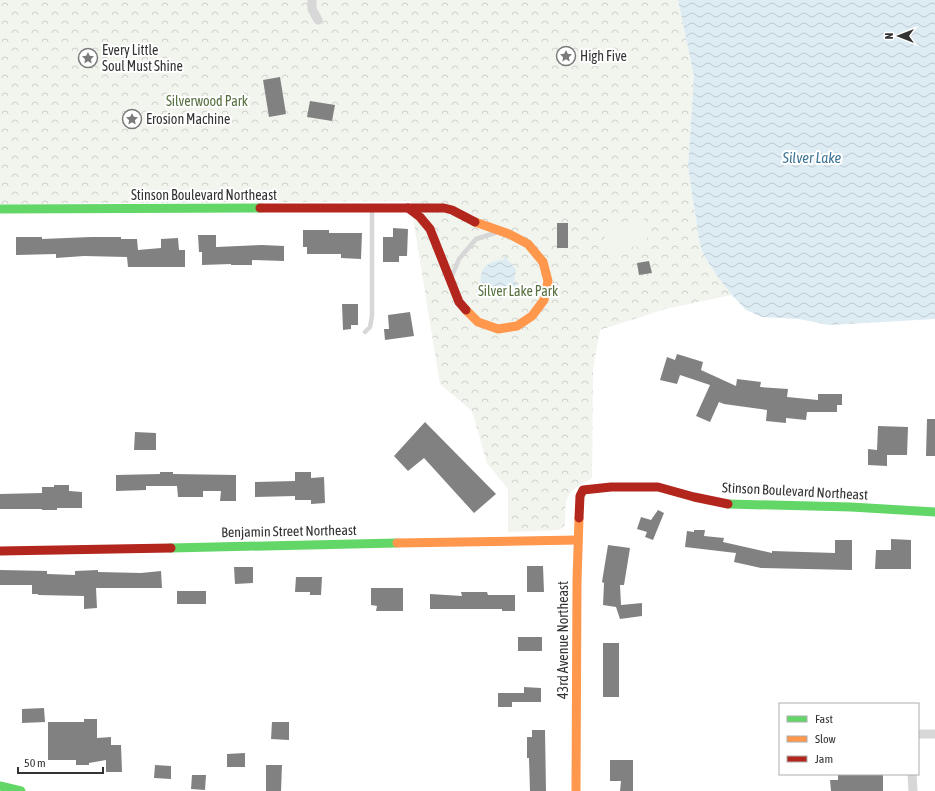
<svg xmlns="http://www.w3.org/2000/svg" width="935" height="791" viewBox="0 0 935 791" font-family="'Asap Condensed',sans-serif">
  <defs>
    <pattern id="forest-crowns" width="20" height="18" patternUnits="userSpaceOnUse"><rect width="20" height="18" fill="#f1f5ed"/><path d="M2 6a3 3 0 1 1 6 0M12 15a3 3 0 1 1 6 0" fill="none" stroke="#cfd2cc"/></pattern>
    <pattern id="water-waves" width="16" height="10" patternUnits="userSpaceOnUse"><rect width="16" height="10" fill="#ddebf3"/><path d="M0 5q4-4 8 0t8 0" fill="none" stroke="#becad1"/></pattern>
  </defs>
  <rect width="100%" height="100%" fill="#fff"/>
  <!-- forest -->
  <path fill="url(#forest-crowns)" d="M 0,0 L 678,0 L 694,76 L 688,167 L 700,245 L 705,257 L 717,276 L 732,295 L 665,309 L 600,330 L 593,368 L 592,478 C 564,494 566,494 565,525 L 559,530 L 508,532 L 508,489 L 487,463 L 472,411 L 440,384 L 413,218 L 411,201 L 0,204 Z"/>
  <!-- garden -->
  <path fill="#f1f5ed" d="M 644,219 L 648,245 L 607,250 L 603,225 Z"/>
  <!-- water -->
  <g fill="url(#water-waves)">
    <path d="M 678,0 L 935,0 L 935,319 L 829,325 L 799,319 L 762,317 L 746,310 L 732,295 L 717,276 L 705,257 L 700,245 L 688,167 L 694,76 Z"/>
    <path d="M 505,256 L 507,257 L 507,260 L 511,263 L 516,270 L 514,282 L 517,284 L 517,287 L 511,287 L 502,295 L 503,298 L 500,300 L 498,297 L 487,298 L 482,292 L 477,293 L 476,290 L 481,289 C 478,271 485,261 503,260 Z"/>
  </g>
  <!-- building -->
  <g fill="#818181">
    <path d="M 280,77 L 286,114 L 269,117 L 263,80 Z"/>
    <path d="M 310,101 L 335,105 L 332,121 L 307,117 Z"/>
    <rect x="557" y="223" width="11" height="25"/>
    <path d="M 393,228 L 408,229 L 407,256 L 399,256 L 399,262 L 383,262 L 383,237 L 393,237 Z"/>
    <path d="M 303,230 L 329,230 L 329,233 L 362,233 L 361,259 L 341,258 L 341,254 L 307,254 L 307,247 L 303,247 Z"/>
    <path d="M 198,235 L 216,235 L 216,247 L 262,245 L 284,246 L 284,261 L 252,260 L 252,265 L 231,265 L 231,264 L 202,265 L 202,252 L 199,252 Z"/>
    <path d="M 16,237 L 42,237 L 42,239 L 91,237 L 121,237 L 121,239 L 137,239 L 138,250 L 161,248 L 161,239 L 178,238 L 179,250 L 185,250 L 185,267 L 128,267 L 127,257 L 84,256 L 56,258 L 56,254 L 16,255 Z"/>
    <path d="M 649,261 L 652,273 L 639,275 L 637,263 Z"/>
    <path d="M 342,304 L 358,304 L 358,325 L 351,325 L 351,329 L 343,330 Z"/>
    <path d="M 410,312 L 414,336 L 385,340 L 384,329 L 389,329 L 388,315 Z"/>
    <path d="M 677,354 L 703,362 L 701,370 L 736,386 L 737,379 L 761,382 L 760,387 L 788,389 L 787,397 L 818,400 L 818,394 L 842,394 L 842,405 L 837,405 L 837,412 L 807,412 L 806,420 L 786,418 L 786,423 L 766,421 L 767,410 L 724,404 L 719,402 L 710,422 L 696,416 L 710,385 L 680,375 L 677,384 L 660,380 L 667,357 L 675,360 Z"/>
    <path d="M 927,419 L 935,419 L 935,456 L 926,456 Z"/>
    <path d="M 425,422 L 496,494 L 474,513 L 424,458 L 408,471 L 394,456 Z"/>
    <path d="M 878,426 L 908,427 L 907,455 L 887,455 L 887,466 L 868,465 L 868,449 L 877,450 Z"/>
    <path d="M 135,432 L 156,433 L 156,450 L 134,450 Z"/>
    <path d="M 160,472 L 173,472 L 173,474 L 236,475 L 236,501 L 220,501 L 221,491 L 203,491 L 203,497 L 178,497 L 177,486 L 146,486 L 146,490 L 116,491 L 116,475 L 160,474 Z"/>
    <path d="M 295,472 L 311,472 L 311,478 L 324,477 L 325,503 L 311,504 L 311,500 L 295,500 L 295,496 L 255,497 L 255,482 L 295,481 Z"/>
    <path d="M 54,485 L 69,485 L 69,491 L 82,492 L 82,508 L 57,508 L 57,510 L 42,510 L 42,509 L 0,509 L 0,494 L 42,493 L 42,487 L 54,487 Z"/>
    <path d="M 658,510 L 664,513 L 653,540 L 645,537 L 647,532 L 637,529 L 641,517 L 651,520 Z"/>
    <path d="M 694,530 L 705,530 L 704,536 L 724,538 L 723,542 L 772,553 L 772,551 L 835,553 L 835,540 L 852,540 L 852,570 L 761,568 L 734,562 L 736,553 L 685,547 L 687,531 L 694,532 Z"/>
    <path d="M 891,539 L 911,540 L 911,569 L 875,569 L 876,550 L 891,550 Z"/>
    <path d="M 608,545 L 630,548 L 624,585 L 620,585 L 621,605 L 642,603 L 642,616 L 620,619 L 616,607 L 603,605 L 604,583 L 602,582 Z"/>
    <path d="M 527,566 L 543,566 L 544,592 L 527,592 Z"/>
    <path d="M 234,567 L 253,567 L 253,583 L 235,584 Z"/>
    <path d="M 0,570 L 47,571 L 47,574 L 75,575 L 75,571 L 98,570 L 98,572 L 141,573 L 161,571 L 162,588 L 96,588 L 97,608 L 84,609 L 84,596 L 38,595 L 38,594 L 32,594 L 32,585 L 0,585 Z"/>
    <path d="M 296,577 L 322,577 L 321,595 L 310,595 L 310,592 L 295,592 Z"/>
    <path d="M 371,588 L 403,588 L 403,611 L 376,611 L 377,606 L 371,605 Z"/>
    <rect x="177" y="591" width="29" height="13"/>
    <path d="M 461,592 L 487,592 L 488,595 L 515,595 L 515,611 L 502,611 L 502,609 L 430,609 L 430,594 L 462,596 Z"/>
    <rect x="518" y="637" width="24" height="14"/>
    <rect x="603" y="643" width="16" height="54"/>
    <path d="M 524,687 L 541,688 L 541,702 L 512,702 L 512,707 L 498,707 L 498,693 L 524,693 Z"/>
    <path d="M 44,708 L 45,722 L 22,723 L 22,709 Z"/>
    <path d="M 84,719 L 97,719 L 97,738 L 111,737 L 111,745 L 121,745 L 122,772 L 106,772 L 106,760 L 89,763 L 89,765 L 76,765 L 76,760 L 48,760 L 48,722 L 84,722 Z"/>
    <path d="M 272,722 L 289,722 L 289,740 L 271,739 Z"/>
    <path d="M 532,730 L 545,730 L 546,791 L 530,791 L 529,758 L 527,758 L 527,737 L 532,737 Z"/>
    <path d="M 245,753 L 245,767 L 227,767 L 227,754 Z"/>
    <path d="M 610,760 L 633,760 L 633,791 L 620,791 L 621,781 L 610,781 Z"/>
    <path d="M 155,765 L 171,766 L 171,779 L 154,778 Z"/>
    <path d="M 266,765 L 282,765 L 281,791 L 266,791 Z"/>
    <path d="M 838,774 L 883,774 L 883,791 L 831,791 L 830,780 L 838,780 Z"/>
    <path d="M 192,775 L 206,775 L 205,790 L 191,789 Z"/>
  </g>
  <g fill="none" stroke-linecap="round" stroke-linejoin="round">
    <!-- lane -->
    <g stroke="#d7d7d7" stroke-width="4.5">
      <path d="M 452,276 L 459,259 L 476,239 L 495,233"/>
      <path d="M 365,332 L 370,327 L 372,316 L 372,208"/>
    </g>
    <!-- street -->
    <g stroke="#d7d7d7" stroke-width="9">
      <path d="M 312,0 L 312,9 L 318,20"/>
      <path d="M 918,734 L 935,734"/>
      <path d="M 912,774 L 913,791"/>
    </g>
    <!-- fast -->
    <g stroke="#63d668" stroke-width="9">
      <path d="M 0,209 L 260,208"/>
      <path d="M 728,504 L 851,507 L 935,512"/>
      <path d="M 171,548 L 397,543"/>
      <path d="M 0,786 L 21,791"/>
    </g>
    <!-- slow -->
    <g stroke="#ff974d" stroke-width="9">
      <path d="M 466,310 L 478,322 L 498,329 L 517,326 L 532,316 L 544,300 L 548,281 L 543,262 L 528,244 L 509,234 L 475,222"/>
      <path d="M 397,543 L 578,540"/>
      <path d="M 576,791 L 577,581 L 579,518"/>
    </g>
    <!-- jam -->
    <g stroke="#b3261e" stroke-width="9">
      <path d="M 260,208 L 444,208 L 452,210 L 475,222"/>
      <path d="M 408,208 L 420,217 L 430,229 L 459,302 L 466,310"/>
      <path d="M 579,518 L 580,496 L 583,490 L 611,487 L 658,487 L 694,497 L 728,504"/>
      <path d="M 0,551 L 171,548"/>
    </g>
  </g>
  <!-- icons -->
  <defs>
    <g id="sight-ring" transform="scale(1)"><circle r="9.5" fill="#fff" stroke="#7a7a7a" stroke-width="1.5"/><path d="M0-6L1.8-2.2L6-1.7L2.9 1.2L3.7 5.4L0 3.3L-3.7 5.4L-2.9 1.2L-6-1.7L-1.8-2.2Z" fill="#7a7a7a"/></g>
  </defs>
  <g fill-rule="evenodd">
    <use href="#sight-ring" x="566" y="56"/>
    <use href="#sight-ring" x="88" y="58"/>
    <use href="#sight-ring" x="132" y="119"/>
  </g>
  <g text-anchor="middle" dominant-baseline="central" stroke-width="4" stroke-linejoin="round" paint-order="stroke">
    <!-- poi labels -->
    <g font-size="14" fill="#333" stroke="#fff" text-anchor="start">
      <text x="102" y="50">Every Little<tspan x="102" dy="16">Soul Must Shine</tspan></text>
      <text x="580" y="56">High Five</text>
      <text x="146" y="119">Erosion Machine</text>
    </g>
    <!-- park labels -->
    <g font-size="14" fill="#56703f" stroke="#fff">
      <text x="207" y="101">Silverwood Park</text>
      <text x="518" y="291">Silver Lake Park</text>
    </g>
    <!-- street labels -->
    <g font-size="14" fill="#333" stroke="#fff">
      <text x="204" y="195">Stinson Boulevard Northeast</text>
      <text transform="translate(795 491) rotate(3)">Stinson Boulevard Northeast</text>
      <text transform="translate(289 531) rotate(-1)">Benjamin Street Northeast</text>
      <text transform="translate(563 640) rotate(-90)">43rd Avenue Northeast</text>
    </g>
    <!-- water labels -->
    <g font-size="15" font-style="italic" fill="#3f7597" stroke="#fff">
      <text x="812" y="157">Silver Lake</text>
    </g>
  </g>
  <!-- legend -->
  <rect x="779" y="703" width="140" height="72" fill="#ffffff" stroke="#adadad"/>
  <rect x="787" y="716" width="20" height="6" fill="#63d668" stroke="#adadad"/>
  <text x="815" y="723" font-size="12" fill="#333333">Fast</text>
  <rect x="787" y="736" width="20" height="6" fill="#ff974d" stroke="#adadad"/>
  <text x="815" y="743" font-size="12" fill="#333333">Slow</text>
  <rect x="787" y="756" width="20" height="6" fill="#b3261e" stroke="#adadad"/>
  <text x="815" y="763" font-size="12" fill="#333333">Jam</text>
  <!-- north arrow -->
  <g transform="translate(899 36) rotate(270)" stroke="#ffffff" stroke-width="3" paint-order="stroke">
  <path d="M0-3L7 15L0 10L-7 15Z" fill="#333333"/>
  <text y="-6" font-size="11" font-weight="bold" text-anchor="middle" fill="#333333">N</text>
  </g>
  <!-- scale -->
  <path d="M18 767v6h85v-6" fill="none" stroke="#333333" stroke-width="2"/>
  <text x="24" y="767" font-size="12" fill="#333333" stroke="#ffffff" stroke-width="3" paint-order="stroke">50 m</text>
</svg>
